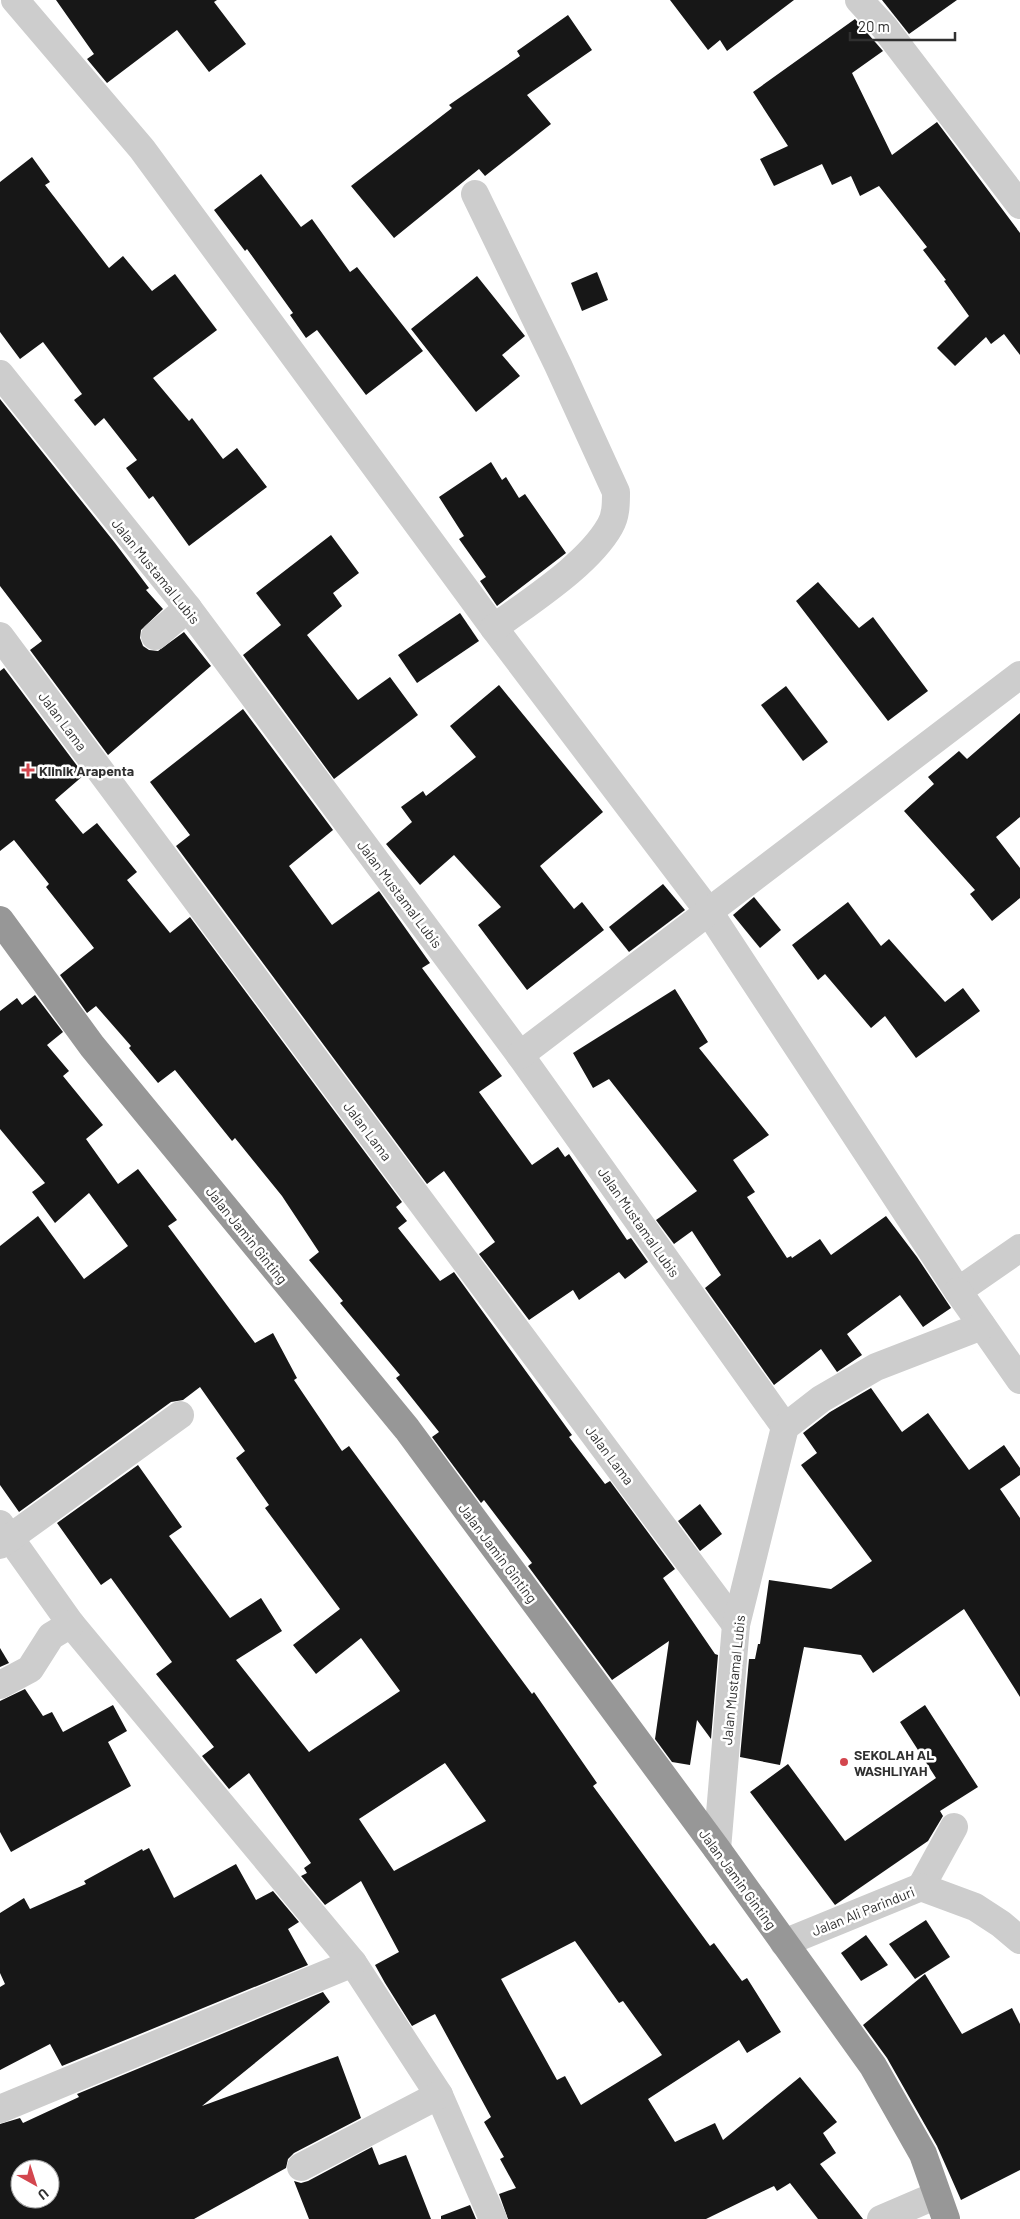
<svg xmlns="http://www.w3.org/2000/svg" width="1020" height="2219" viewBox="0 0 1020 2219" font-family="Barlow,sans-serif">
  <rect width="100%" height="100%" fill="#fff"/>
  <!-- building -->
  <g fill="#171717" fill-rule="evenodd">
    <path d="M 56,0 L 217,0 L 214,2 L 246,44 L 209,72 L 177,30 L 107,83 L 87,59 L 94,54 Z"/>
    <path d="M 670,0 L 794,0 L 727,51 L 720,40 L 708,50 Z"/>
    <path d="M 882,0 L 957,0 L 909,34 Z"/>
    <path d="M 568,15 L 592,50 L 527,95 L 551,124 L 485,176 L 479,169 L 394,238 L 351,186 L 452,108 L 449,105 L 520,56 L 517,51 Z"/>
    <path d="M 855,19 L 883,51 L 852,73 L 892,155 L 937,122 L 1020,233 L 1020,355 L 1004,334 L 991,344 L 986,337 L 955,366 L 937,348 L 969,316 L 944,281 L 946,280 L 923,250 L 927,247 L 879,186 L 860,196 L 851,176 L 832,185 L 822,164 L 774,186 L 760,159 L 788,146 L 753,92 Z"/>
    <path d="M 32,157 L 50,182 L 45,185 L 109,268 L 123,256 L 152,291 L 175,274 L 217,330 L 153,378 L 189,421 L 192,418 L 223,459 L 237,448 L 267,487 L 189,546 L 153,496 L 149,499 L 126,468 L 137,460 L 104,418 L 95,426 L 74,400 L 82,394 L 43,342 L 20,359 L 0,332 L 0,182 Z"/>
    <path d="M 261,174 L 301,227 L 312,219 L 350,272 L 357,267 L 423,351 L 366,395 L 317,330 L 306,338 L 290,315 L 293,313 L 247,249 L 245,251 L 214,210 Z"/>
    <path d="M 597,272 L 608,300 L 582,311 L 571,283 Z"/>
    <path d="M 477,276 L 525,336 L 502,355 L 520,376 L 476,412 L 411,329 Z"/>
    <path d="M 0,399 L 115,543 L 149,588 L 146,590 L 163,609 L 141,630 L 140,638 L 143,646 L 149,650 L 158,651 L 184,632 L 211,666 L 108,755 L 30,650 L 42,641 L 0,586 Z"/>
    <path d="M 491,462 L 502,480 L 506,477 L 519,498 L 525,494 L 566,553 L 497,606 L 480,581 L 486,577 L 459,539 L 464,536 L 439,497 Z"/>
    <path d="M 331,535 L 359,573 L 333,593 L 342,606 L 307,635 L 358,700 L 390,677 L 418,715 L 334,779 L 243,655 L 281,625 L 256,593 Z"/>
    <path d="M 818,582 L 859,628 L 873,617 L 928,691 L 888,721 L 796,601 Z"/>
    <path d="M 460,613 L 479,641 L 417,683 L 398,655 Z"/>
    <path d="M 4,668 L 84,775 L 55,800 L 83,834 L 97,823 L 137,872 L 127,880 L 170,933 L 190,917 L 402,1202 L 396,1207 L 407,1221 L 398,1228 L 440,1281 L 454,1272 L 572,1435 L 569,1437 L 605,1484 L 610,1481 L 675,1569 L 663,1578 L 715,1654 L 718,1655 L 711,1739 L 697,1720 L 690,1765 L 672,1762 L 655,1739 L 669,1641 L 612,1680 L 528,1566 L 532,1563 L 484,1500 L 481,1503 L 432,1437 L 439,1432 L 396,1378 L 400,1375 L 340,1303 L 343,1301 L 309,1260 L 319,1252 L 282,1196 L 235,1138 L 232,1141 L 175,1070 L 158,1083 L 129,1048 L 131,1046 L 96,1006 L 87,1013 L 60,975 L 94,948 L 46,887 L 49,884 L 14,840 L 0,851 L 0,671 Z"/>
    <path d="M 499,685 L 603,812 L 540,866 L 574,909 L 582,902 L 604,930 L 527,990 L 478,925 L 501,907 L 454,855 L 420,885 L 386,844 L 412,822 L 401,807 L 423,791 L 426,796 L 476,757 L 450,726 Z"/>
    <path d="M 786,686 L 828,742 L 803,761 L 761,705 Z"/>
    <path d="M 243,709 L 333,830 L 289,866 L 332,925 L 379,891 L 430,963 L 422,968 L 502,1076 L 479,1092 L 532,1165 L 558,1147 L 565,1157 L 569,1154 L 627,1240 L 631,1238 L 648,1262 L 625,1279 L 619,1272 L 579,1300 L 573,1290 L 529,1320 L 479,1254 L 495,1242 L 444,1171 L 427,1184 L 176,846 L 190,835 L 150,782 Z"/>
    <path d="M 1020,713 L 1020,817 L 996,837 L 1020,868 L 1020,898 L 992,921 L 970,894 L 975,890 L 904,811 L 934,784 L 928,777 L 959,751 L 967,759 Z"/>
    <path d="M 663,884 L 685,910 L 629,952 L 609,927 Z"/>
    <path d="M 754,897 L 781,930 L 760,948 L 733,915 Z"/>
    <path d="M 848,902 L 881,946 L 889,939 L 945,1002 L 963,988 L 980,1011 L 916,1058 L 885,1016 L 871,1028 L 825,974 L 818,980 L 792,945 Z"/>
    <path d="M 675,989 L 708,1042 L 699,1048 L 769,1135 L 733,1160 L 755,1192 L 747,1197 L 787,1258 L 791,1256 L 792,1258 L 820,1239 L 831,1255 L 886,1216 L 917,1257 L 951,1308 L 923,1327 L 900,1295 L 847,1334 L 862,1355 L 837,1372 L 821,1349 L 774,1385 L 705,1288 L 721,1275 L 692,1231 L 674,1244 L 656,1220 L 697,1191 L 609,1079 L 593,1088 L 573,1053 Z"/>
    <path d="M 35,995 L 63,1032 L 47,1045 L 69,1071 L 63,1076 L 103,1125 L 86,1139 L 118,1184 L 138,1169 L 177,1220 L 168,1226 L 255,1343 L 273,1333 L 297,1378 L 294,1380 L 342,1451 L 349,1446 L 532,1694 L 534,1692 L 597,1783 L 593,1786 L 710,1946 L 714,1943 L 742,1981 L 747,1978 L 781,2032 L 747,2053 L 739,2040 L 648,2099 L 675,2142 L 715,2123 L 723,2140 L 800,2077 L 837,2122 L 823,2133 L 836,2153 L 820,2164 L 863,2219 L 818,2219 L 790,2183 L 777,2191 L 774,2186 L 706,2219 L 508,2219 L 499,2194 L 516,2188 L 500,2159 L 504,2157 L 484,2122 L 491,2117 L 435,2014 L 412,2026 L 385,1983 L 375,1965 L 399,1952 L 361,1881 L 325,1905 L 301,1876 L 307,1873 L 304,1868 L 311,1863 L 249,1773 L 229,1789 L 202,1756 L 214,1747 L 156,1674 L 172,1662 L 111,1578 L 101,1585 L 57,1523 L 138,1465 L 182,1527 L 169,1536 L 230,1618 L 261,1598 L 282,1631 L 236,1660 L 309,1752 L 400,1691 L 361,1638 L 316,1674 L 293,1645 L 340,1609 L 265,1508 L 269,1505 L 236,1458 L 245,1451 L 200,1387 L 183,1400 L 171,1402 L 19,1512 L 0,1485 L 0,1246 L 38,1216 L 84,1279 L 128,1246 L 89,1193 L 55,1223 L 32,1192 L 45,1183 L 0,1129 L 0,1011 L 17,998 L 22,1005 ZM 445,1763 L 486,1821 L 394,1871 L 359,1819 ZM 575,1941 L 619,2003 L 623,2001 L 662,2055 L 581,2105 L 565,2076 L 557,2080 L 501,1979 Z"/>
    <path d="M 871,1388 L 902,1432 L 928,1413 L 969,1470 L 1004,1445 L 1020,1468 L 1020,1475 L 1000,1489 L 1020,1518 L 1020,1697 L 964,1609 L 873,1673 L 861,1655 L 804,1647 L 780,1765 L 740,1757 L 749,1659 L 755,1659 L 758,1644 L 760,1644 L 769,1580 L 831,1589 L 872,1561 L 801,1465 L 817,1453 L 803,1433 L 830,1412 Z"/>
    <path d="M 700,1504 L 722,1534 L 700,1551 L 678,1521 Z"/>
    <path d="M 0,1648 L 9,1663 L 0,1667 Z"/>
    <path d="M 25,1689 L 43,1716 L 52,1712 L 63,1732 L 113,1705 L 127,1731 L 108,1742 L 131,1786 L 11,1852 L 0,1832 L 0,1701 Z"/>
    <path d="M 925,1705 L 978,1787 L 940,1811 L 943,1816 L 928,1841 L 835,1905 L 750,1792 L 788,1764 L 845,1841 L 936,1778 L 900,1722 Z"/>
    <path d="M 149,1848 L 174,1898 L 236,1864 L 256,1900 L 273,1891 L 299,1922 L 288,1929 L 308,1965 L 62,2066 L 50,2044 L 0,2070 L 0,1987 L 5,1984 L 0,1973 L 0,1913 L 24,1898 L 30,1909 L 86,1884 L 84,1881 L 142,1849 L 143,1851 Z"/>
    <path d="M 926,1920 L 950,1957 L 915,1979 L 889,1944 Z"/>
    <path d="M 866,1935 L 888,1965 L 861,1981 L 841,1953 Z"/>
    <path d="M 925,1974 L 962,2034 L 1012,2008 L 1020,2024 L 1020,2170 L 961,2200 L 937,2146 L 887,2058 L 863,2025 Z"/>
    <path d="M 323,1992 L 330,2002 L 202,2106 L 338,2056 L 361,2118 L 294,2153 L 288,2159 L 286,2168 L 194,2219 L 0,2219 L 0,2124 L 20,2118 L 23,2123 L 79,2097 L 77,2094 ZM 20,2169 L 50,2169 L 50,2199 L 20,2199 Z"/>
    <path d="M 372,2147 L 379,2165 L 406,2155 L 431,2219 L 309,2219 L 294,2181 L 301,2183 L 308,2181 Z"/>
    <path d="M 470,2205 L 476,2219 L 441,2219 L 441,2216 Z"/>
  </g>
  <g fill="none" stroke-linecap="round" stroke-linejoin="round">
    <!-- street -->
    <g stroke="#cdcdcd" stroke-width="28">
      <path d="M 15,0 L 142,149 L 494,628 L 709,912 L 958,1291 L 1020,1248"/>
      <path d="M 859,0 L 884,27 L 1020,205"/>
      <path d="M 475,194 L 558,365 L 616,492 C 616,504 616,516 610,526 C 588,565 530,601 494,628"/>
      <path d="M 0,374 L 188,608 L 520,1055 L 785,1427"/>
      <path d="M 0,636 L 736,1625"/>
      <path d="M 155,636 L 188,608"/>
      <path d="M 520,1055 L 1020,675"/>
      <path d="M 958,1291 L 1020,1380"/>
      <path d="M 0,1524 L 71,1624 L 353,1963 L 439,2095 L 493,2219"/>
      <path d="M 0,1545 L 180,1415"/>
      <path d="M 0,1685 L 30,1669 L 51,1636 L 71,1624"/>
      <path d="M 717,1849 L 736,1625 L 785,1427 L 821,1399 L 876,1367 L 982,1326"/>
      <path d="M 921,1887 L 954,1827"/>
      <path d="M 784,1943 L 921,1887 L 975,1907 L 1001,1924 L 1020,1940"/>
      <path d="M 0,2109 L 353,1963"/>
      <path d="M 301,2167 L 439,2095"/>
      <path d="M 881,2219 L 937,2195"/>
    </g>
    <!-- highway -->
    <path stroke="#979797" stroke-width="28" d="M 0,920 L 92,1046 L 407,1429 L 717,1849 L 873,2066 L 923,2154 L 946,2219"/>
  </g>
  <!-- markers -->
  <g fill="#d3464e" stroke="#fff" stroke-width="2">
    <path d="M25.5 762.5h5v5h5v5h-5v5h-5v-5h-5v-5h5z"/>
    <circle cx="844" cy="1762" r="5"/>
  </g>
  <g text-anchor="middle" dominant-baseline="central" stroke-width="5" stroke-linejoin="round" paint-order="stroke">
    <!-- street labels -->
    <g font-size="14" fill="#303030" stroke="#fff">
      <text transform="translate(156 571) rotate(51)">Jalan Mustamal Lubis</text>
      <text transform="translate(63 721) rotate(53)">Jalan Lama</text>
      <text transform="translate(400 894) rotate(53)">Jalan Mustamal Lubis</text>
      <text transform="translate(368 1131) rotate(53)">Jalan Lama</text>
      <text transform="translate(639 1222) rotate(55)">Jalan Mustamal Lubis</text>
      <text transform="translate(247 1235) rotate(51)">Jalan Jamin Ginting</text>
      <text transform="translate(610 1455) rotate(53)">Jalan Lama</text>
      <text transform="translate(498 1553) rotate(53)">Jalan Jamin Ginting</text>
      <text transform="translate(733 1680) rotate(-84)">Jalan Mustamal Lubis</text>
      <text transform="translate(738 1879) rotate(54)">Jalan Jamin Ginting</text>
      <text transform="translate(863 1911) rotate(-22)">Jalan Ali Parinduri</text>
    </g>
    <!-- poi labels -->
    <g font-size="14" font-weight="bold" fill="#303030" stroke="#fff" text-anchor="start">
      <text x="39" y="770">Klinik Arapenta</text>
      <text x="854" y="1754">SEKOLAH AL<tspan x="854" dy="16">WASHLIYAH</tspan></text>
    </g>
  </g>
  <!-- north arrow -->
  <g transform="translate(35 2184) rotate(141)"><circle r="24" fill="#ffffff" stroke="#acacac"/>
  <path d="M0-4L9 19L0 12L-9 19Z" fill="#d3464e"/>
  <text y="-8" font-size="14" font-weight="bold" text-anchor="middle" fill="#303030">U</text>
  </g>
  <!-- scale -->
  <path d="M850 32v8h105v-8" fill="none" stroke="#303030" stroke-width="2.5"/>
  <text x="858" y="32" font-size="15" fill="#303030" stroke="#ffffff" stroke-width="4" paint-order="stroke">20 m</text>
</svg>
